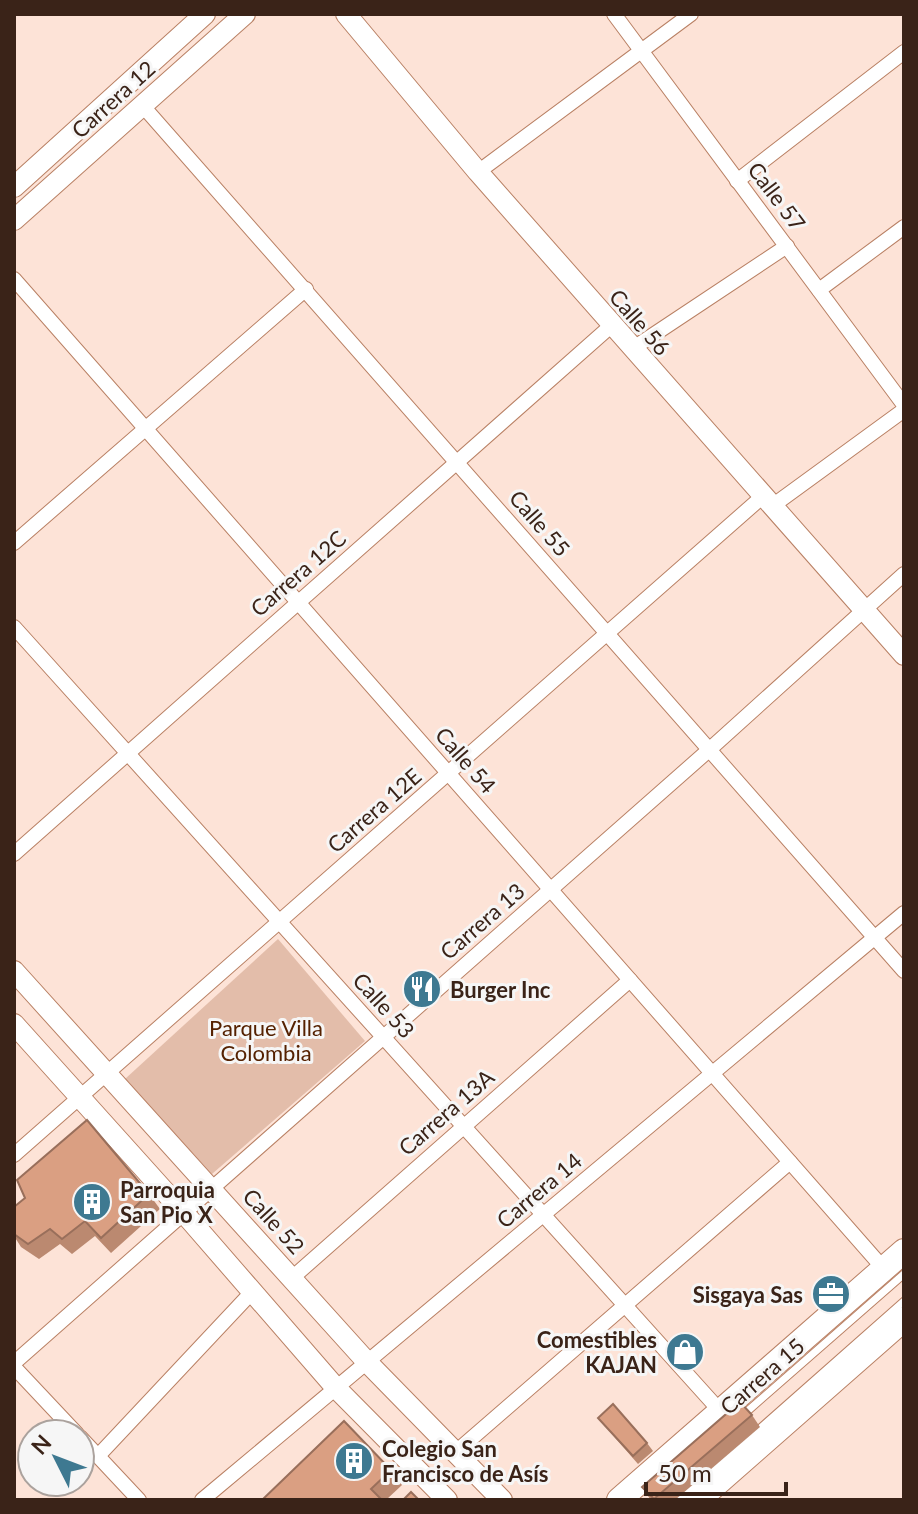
<svg xmlns="http://www.w3.org/2000/svg" width="918" height="1514" viewBox="0 0 918 1514" font-family="Lato,sans-serif">
  <rect width="100%" height="100%" fill="#fde3d7"/>
  <!-- green -->
  <path fill="#e3bdaa" d="M 278,939 L 365,1041 L 212,1174 L 125,1079 Z"/>
  <g fill="none" stroke-linecap="round" stroke-linejoin="round">
    <!-- lane casing -->
    <g stroke="#b98064" stroke-width="9">
      <g id="lane">
        <path d="M 743,1415 L 904,1274"/>
        <path d="M 679,1500 L 904,1301"/>
      </g>
    </g>
    <!-- street casing -->
    <g stroke="#b98064" stroke-width="16">
      <g id="street">
        <path d="M 614,14 L 904,405"/>
        <path d="M 142,105 L 904,971"/>
        <path d="M 478,172 L 691,14"/>
        <path d="M 737,181 L 904,52"/>
        <path d="M 14,279 L 884,1269"/>
        <path d="M 819,290 L 904,227"/>
        <path d="M 632,349 L 787,246"/>
        <path d="M 771,507 L 904,410"/>
        <path d="M 14,543 L 306,289"/>
        <path d="M 14,627 L 721,1412"/>
        <path d="M 14,854 L 612,325"/>
        <path d="M 14,1155 L 762,497"/>
        <path d="M 292,1278 L 630,980"/>
        <path d="M 14,1363 L 710,749 L 904,574"/>
        <path d="M 14,1367 L 77,1434"/>
        <path d="M 80,1437 L 139,1500"/>
        <path d="M 457,1451 L 790,1162"/>
        <path d="M 98,1456 L 252,1292"/>
        <path d="M 202,1500 L 904,913"/>
      </g>
    </g>
    <!-- secondary casing -->
    <g stroke="#b98064" stroke-width="22">
      <g id="secondary">
        <path d="M 346,14 L 478,172 L 904,655"/>
        <path d="M 14,187 L 205,14"/>
        <path d="M 14,220 L 245,14"/>
        <path d="M 14,971 L 367,1362 L 502,1500"/>
        <path d="M 14,1024 L 184,1213 L 336,1388 L 447,1500"/>
      </g>
    </g>
    <!-- primary casing -->
    <g stroke="#b98064" stroke-width="26">
      <g id="primary">
        <path d="M 619,1500 L 904,1251"/>
        <path d="M 698,1500 L 904,1319"/>
      </g>
    </g>
    <!-- lane -->
    <use href="#lane" stroke="#fff" stroke-width="7"/>
    <!-- street -->
    <use href="#street" stroke="#fff" stroke-width="14"/>
    <!-- secondary -->
    <use href="#secondary" stroke="#fff" stroke-width="20"/>
    <!-- primary -->
    <use href="#primary" stroke="#fff" stroke-width="24"/>
  </g>
  <!-- wall -->
  <g fill="#bb8970">
    <path d="M 149,1194 L 160,1209 L 111,1253 L 95,1236 L 72,1254 L 60,1244 L 39,1259 L 21,1247 L 14,1236 L 14,1207 Z"/>
    <path d="M 752,1415 L 760,1427 L 675,1500 L 650,1499 L 642,1487 Z"/>
    <path d="M 598,1418 L 647,1443 L 653,1451 L 638,1464 L 604,1425 Z"/>
    <path d="M 391,1470 L 402,1485 L 386,1500 L 262,1500 Z"/>
  </g>
  <!-- building -->
  <g fill="#da9f82" stroke="#996f5b" stroke-width="2">
    <path d="M 87,1120 L 149,1194 L 101,1238 L 85,1221 L 62,1239 L 50,1229 L 28,1244 L 14,1234 L 14,1207 L 25,1198 L 17,1180 Z"/>
    <path d="M 740,1402 L 752,1415 L 654,1499 L 642,1487 Z"/>
    <path d="M 613,1404 L 647,1443 L 633,1456 L 598,1418 Z"/>
    <path d="M 344,1421 L 391,1470 L 371,1489 L 382,1500 L 262,1500 Z"/>
    <path d="M 411,1492 L 419,1500 L 403,1500 Z"/>
  </g>
  <!-- icons -->
  <defs>
    <g id="restaurant-disc" transform="scale(2)"><circle r="9.5" fill="#3e7991" stroke="#f6f6f6"/><path d="M-5-6h1v4h1v-4h1v4h1v-4h1v5L-1.5 .5V6h-2V.5L-5-1ZM5-6V6H3V1.5H1.5Q1.5-4 5-6Z" fill="#fff"/></g>
    <g id="building-disc" transform="scale(2)"><circle r="9.5" fill="#3e7991" stroke="#f6f6f6"/><path d="M-4-6H4V6H1V3H-1V6H-4ZM-2.5-4.3h1.7v1.8h-1.7ZM.8-4.3h1.7v1.8H.8ZM-2.5-1h1.7V.8h-1.7ZM.8-1h1.7V.8H.8Z" fill="#fff"/></g>
    <g id="office-disc" transform="scale(2)"><circle r="9.5" fill="#3e7991" stroke="#f6f6f6"/><path d="M-6-3h4V-5.5h4V-3h4V5H-6ZM-1-4.5V-3h2v-1.5ZM-6 0V1H6V0Z" fill="#fff"/></g>
    <g id="shop-disc" transform="scale(2)"><circle r="9.5" fill="#3e7991" stroke="#f6f6f6"/><path d="M-5-2.5h2.3a2.7 3.5 0 0 1 5.4 0H5L5.5 6h-11ZM-1.5-2.5h3a1.5 2.3 0 0 0-3 0Z" fill="#fff"/></g>
  </defs>
  <g fill-rule="evenodd">
    <use href="#restaurant-disc" x="422" y="989"/>
    <use href="#building-disc" x="92" y="1202"/>
    <use href="#office-disc" x="831" y="1294"/>
    <use href="#shop-disc" x="685" y="1352"/>
    <use href="#building-disc" x="354" y="1461"/>
  </g>
  <g text-anchor="middle" dominant-baseline="central" stroke-width="6" stroke-linejoin="round" paint-order="stroke">
    <!-- street labels -->
    <g font-size="22" fill="#3a2318" stroke="#f6f6f6">
      <text transform="translate(113 99) rotate(-42)">Carrera 12</text>
      <text transform="translate(777 196) rotate(53)">Calle 57</text>
      <text transform="translate(640 322) rotate(49)">Calle 56</text>
      <text transform="translate(540 523) rotate(49)">Calle 55</text>
      <text transform="translate(298 573) rotate(-41)">Carrera 12C</text>
      <text transform="translate(466 760) rotate(49)">Calle 54</text>
      <text transform="translate(374 810) rotate(-41)">Carrera 12E</text>
      <text transform="translate(482 921) rotate(-41)">Carrera 13</text>
      <text transform="translate(384 1005) rotate(48)">Calle 53</text>
      <text transform="translate(446 1112) rotate(-41)">Carrera 13A</text>
      <text transform="translate(539 1190) rotate(-40)">Carrera 14</text>
      <text transform="translate(274 1221) rotate(48)">Calle 52</text>
      <text transform="translate(762 1376) rotate(-41)">Carrera 15</text>
    </g>
    <!-- poi labels -->
    <g font-size="22" font-weight="bold" fill="#3a2318" stroke="#f6f6f6" text-anchor="start">
      <text x="450" y="989">Burger Inc</text>
      <text x="120" y="1189">Parroquia<tspan x="120" dy="25">San Pio X</tspan></text>
      <text x="803" y="1294" text-anchor="end">Sisgaya Sas</text>
      <text x="657" y="1339" text-anchor="end">Comestibles<tspan x="657" dy="25">KAJAN</tspan></text>
      <text x="382" y="1448">Colegio San<tspan x="382" dy="25">Francisco de Asís</tspan></text>
    </g>
    <!-- park labels -->
    <g font-size="22" fill="#552100" stroke="#f6f6f6">
      <text x="266" y="1027">Parque Villa<tspan x="266" dy="25">Colombia</tspan></text>
    </g>
  </g>
  <!-- border -->
  <rect width="918" height="1514" fill="none" stroke="#3a2318" stroke-width="32"/>
  <!-- north arrow -->
  <g transform="translate(56 1458) rotate(312)"><circle r="38" fill="#f6f6f6" stroke="#aba29d" stroke-width="2"/>
  <path d="M0-6L14 30L0 20L-14 30Z" fill="#3e7991"/>
  <text y="-12" font-size="22" font-weight="bold" text-anchor="middle" fill="#3a2318">N</text>
  </g>
  <!-- scale -->
  <path d="M646 1482v12h140v-12" fill="none" stroke="#3a2318" stroke-width="4"/>
  <text x="658" y="1482" font-size="24" fill="#3a2318" stroke="#f6f6f6" stroke-width="6" paint-order="stroke">50 m</text>
</svg>
